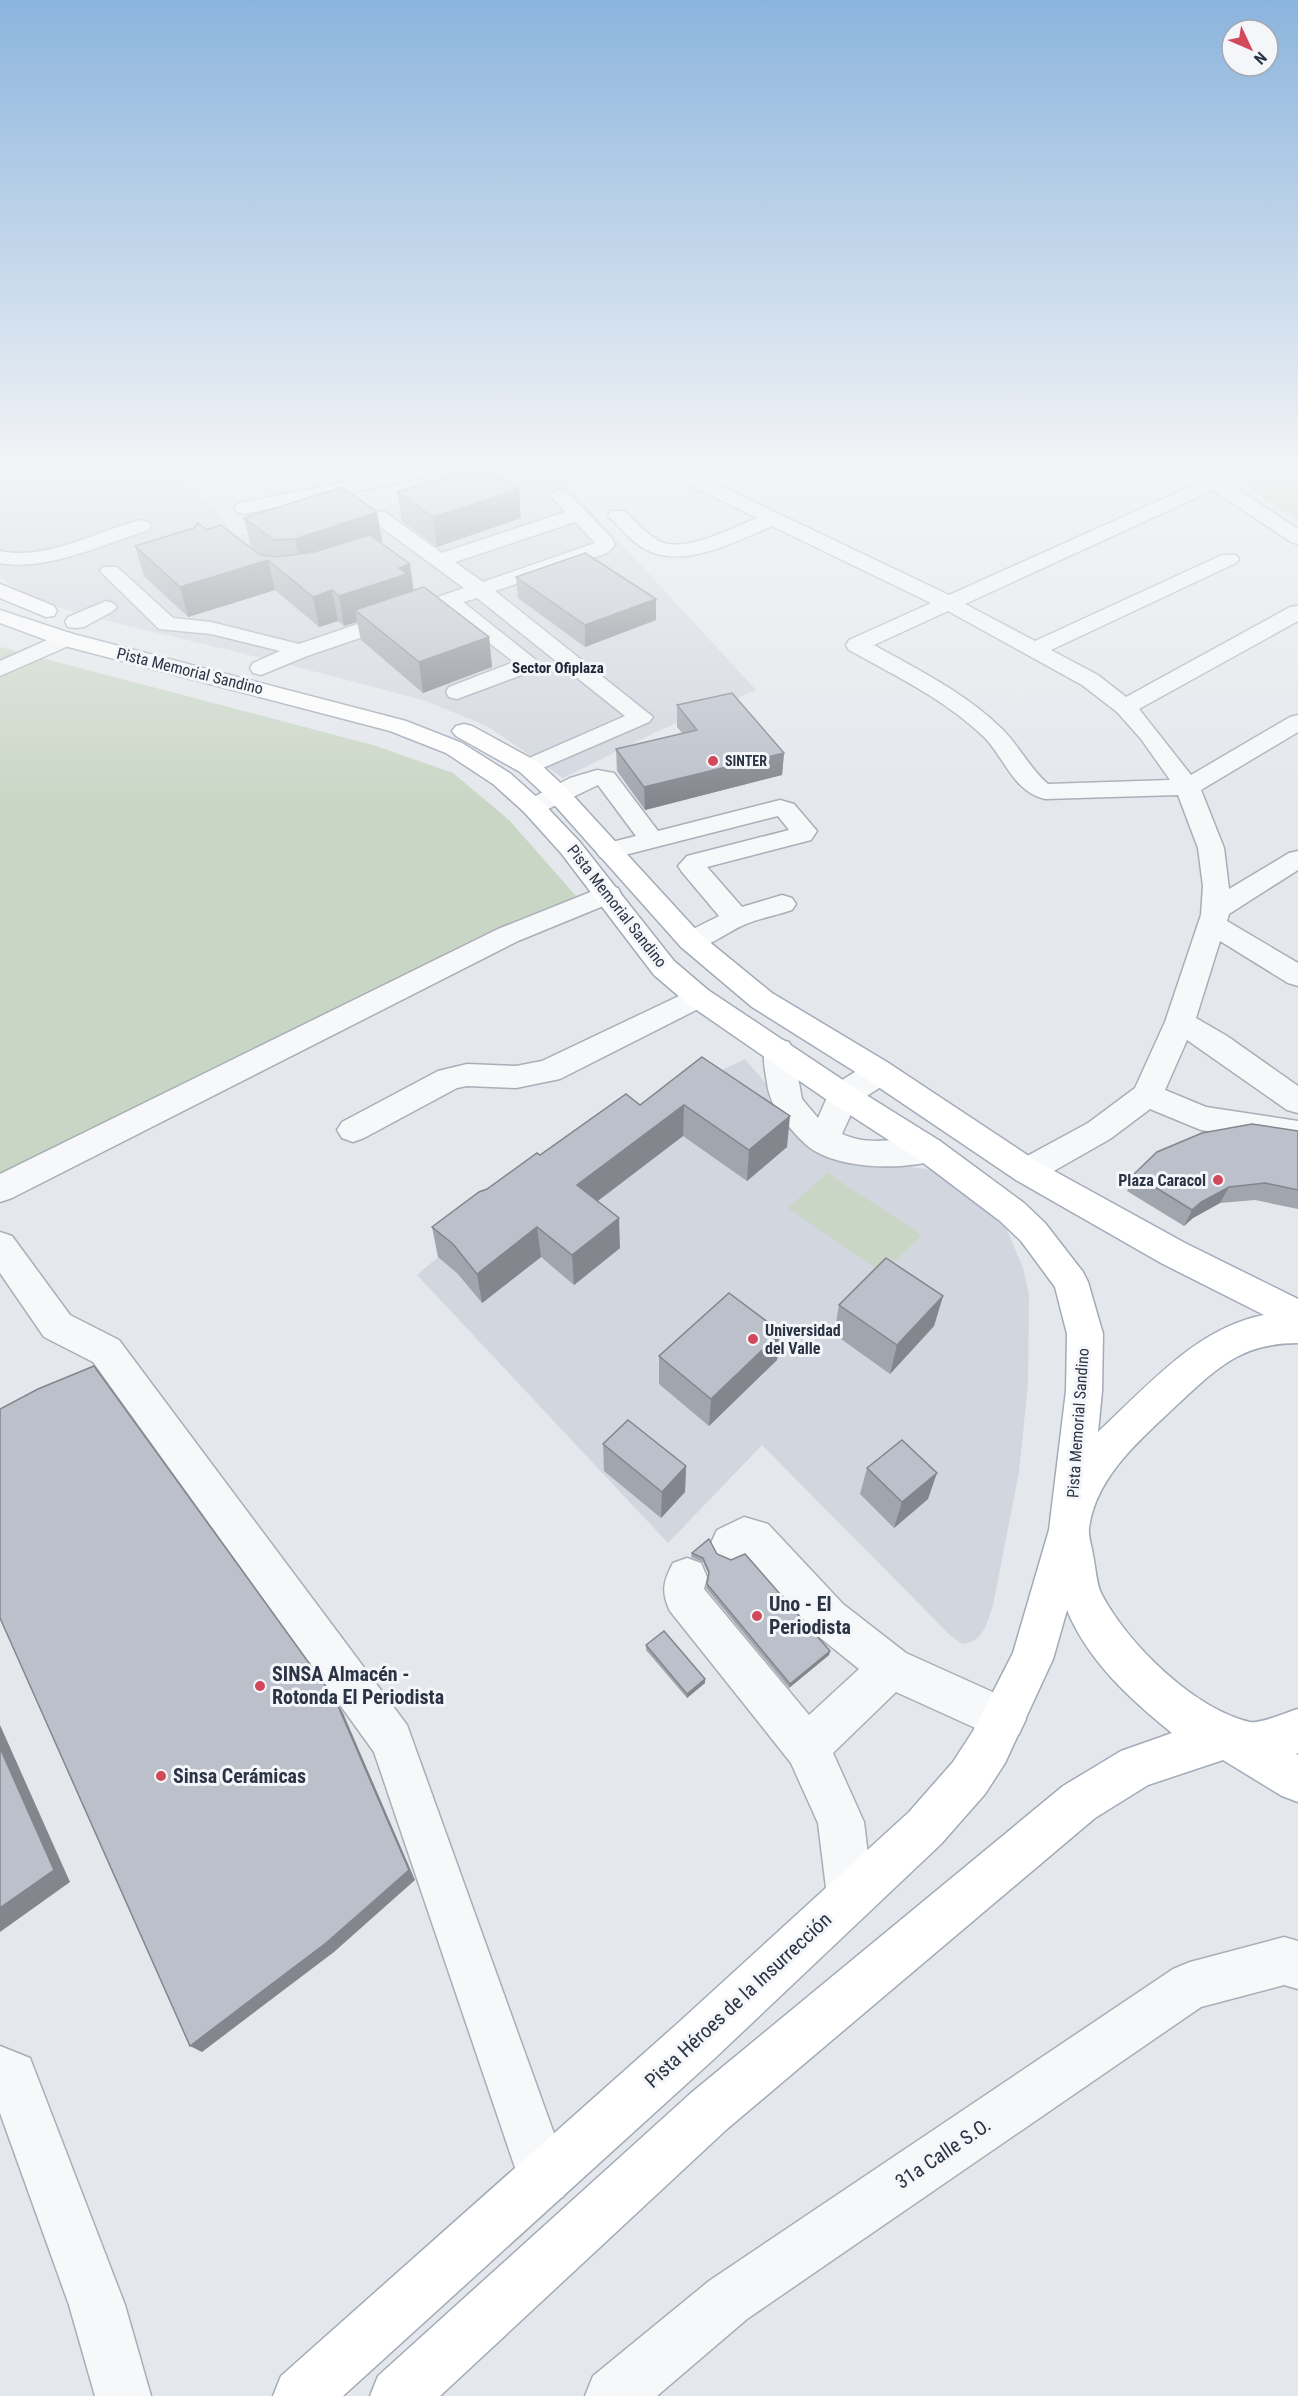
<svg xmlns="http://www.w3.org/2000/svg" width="1298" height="2396" viewBox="0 0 1298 2396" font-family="'Roboto Condensed',sans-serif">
  <rect width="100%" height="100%" fill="#e4e7ec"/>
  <!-- built -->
  <g fill="#d2d6de">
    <path d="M 0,470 L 163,470 L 223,516 L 230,537 L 556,473 L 756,690 L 660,730 L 563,778 L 487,726 L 423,700 L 290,665 L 83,615 L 41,601 L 8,584 L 0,575 Z"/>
    <path d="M 745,1059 L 775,1094 L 873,1162 L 941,1171 L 996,1213 L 1007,1230 L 1023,1268 L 1029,1295 L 1028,1383 L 1019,1472 L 993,1605 L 985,1628 L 978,1638 L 970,1642 L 962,1644 L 950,1635 L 762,1445 L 668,1543 L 417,1275 L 522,1186 L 649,1106 Z"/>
  </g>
  <!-- green -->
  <g fill="#c9d6c5">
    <path d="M 1269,470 L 1298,470 L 1298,521 L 1240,482 Z"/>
    <path d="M 0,647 L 373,745 L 453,773 L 509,820 L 576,896 L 370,992 L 0,1175 Z"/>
    <path d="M 827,1173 L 922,1235 L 883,1273 L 788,1208 Z"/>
  </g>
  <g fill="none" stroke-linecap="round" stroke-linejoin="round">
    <!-- minor casing -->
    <g stroke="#a9aeb7" stroke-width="3">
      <g id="minor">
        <path d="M 404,470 L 438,470 L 436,474 L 429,476 L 244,514 L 237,512 L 234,508 L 237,504 L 244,502 Z"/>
        <path d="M 664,470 L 687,470 L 949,595 L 1214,476 L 1221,478 L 1298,529 L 1298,544 L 1291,542 L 1213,490 L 965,604 L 1035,641 L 1222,555 L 1236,555 L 1239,559 L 1236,563 L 1051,650 L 1098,675 L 1126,697 L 1290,607 L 1298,606 L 1298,621 L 1139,709 L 1191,775 L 1290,717 L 1298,715 L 1298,732 L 1201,790 L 1224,848 L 1229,889 L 1289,853 L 1298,851 L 1298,870 L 1229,914 L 1227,921 L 1298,963 L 1298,986 L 1288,983 L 1220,941 L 1196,1018 L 1227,1036 L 1298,1086 L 1298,1113 L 1287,1110 L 1187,1040 L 1165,1090 L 1206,1107 L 1298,1121 L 1298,1145 L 1201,1130 L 1150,1109 L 1110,1139 L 1038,1180 L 1027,1183 L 1016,1180 L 1011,1171 L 1016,1162 L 1088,1123 L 1135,1088 L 1165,1022 L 1201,915 L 1203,886 L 1198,848 L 1178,795 L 1045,799 C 1014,792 1005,759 985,738 C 946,700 896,676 849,650 L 846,645 L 849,640 L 931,603 L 772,526 C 738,540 689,567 651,552 C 635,546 623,530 611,519 L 608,515 L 611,511 L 625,511 C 636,522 649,538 664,543 C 688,551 735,527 757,518 L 666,474 ZM 948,611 L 1082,685 L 1117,712 L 1141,739 L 1170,780 L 1048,784 C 1029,768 1019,745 1001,728 C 964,692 918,670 874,645 Z"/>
        <path d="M 560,490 L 567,492 L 611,537 L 615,545 L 607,553 L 495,591 L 653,717 L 649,722 L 529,774 L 520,772 L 517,767 L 520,762 L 625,716 L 477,598 L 463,602 L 541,664 L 538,669 L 457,699 L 449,697 L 446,692 L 449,687 L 514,662 L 445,609 L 307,656 L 261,675 L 253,673 L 250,668 L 253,663 L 280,651 L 211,634 L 159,629 L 100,571 L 103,567 L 117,567 L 173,618 L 211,622 L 299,644 L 464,588 L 371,520 L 368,516 L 371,512 L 385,512 L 442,553 L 565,512 L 551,496 L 553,492 ZM 575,522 L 595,543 L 483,582 L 455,562 Z"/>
        <path d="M 141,520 L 148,522 L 151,526 L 148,530 C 105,544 44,572 0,563 L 0,551 C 47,561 96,531 141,520 Z"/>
        <path d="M 106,601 L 113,603 L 117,607 L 113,611 L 84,627 L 76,628 L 68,627 L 65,622 L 68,617 Z"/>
        <path d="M 65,632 L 73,634 L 76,639 L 73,644 L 0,676 L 0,661 Z"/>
        <path d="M 597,770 L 614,773 L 658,831 L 780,800 L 794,804 L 817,831 L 811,840 L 707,867 L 742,907 L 782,895 L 792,898 L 796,904 L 792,910 C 777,915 761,918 746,924 C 725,932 704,954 681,947 L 677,941 L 681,935 L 719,916 L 682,872 L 678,866 L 687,856 L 789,830 L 778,816 L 609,859 L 600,857 L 596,851 L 600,845 L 636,836 L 598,785 L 542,812 L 533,815 L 524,812 L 520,807 L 524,802 L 570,778 Z"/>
        <path d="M 608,885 L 618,888 L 621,894 L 618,900 L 518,941 L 12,1198 L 0,1202 L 0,1174 L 498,929 Z"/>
        <path d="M 698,987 L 708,990 L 712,997 L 708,1004 L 560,1079 L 516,1088 L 467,1086 L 457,1088 L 364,1138 L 353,1142 L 342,1138 L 337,1130 L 342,1122 L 438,1071 L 467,1064 L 516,1066 L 542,1061 Z"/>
        <path d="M 778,1039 L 789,1042 L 793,1050 L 802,1099 L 818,1118 C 823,1108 827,1094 834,1087 C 847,1075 872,1060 890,1065 L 894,1073 L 890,1081 L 856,1103 L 842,1134 C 877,1150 909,1132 940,1141 L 945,1150 L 940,1159 C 905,1170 846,1170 813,1150 C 803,1143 792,1131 784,1120 C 775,1109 769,1098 767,1083 C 765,1070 761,1054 767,1042 Z"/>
        <path d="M 0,1232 L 12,1236 L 70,1315 L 119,1340 L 407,1725 L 570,2178 L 563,2197 L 544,2204 L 525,2197 L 374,1752 L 93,1362 L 44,1337 L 0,1273 Z"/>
        <path d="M 744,1517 L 768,1524 L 843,1604 L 906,1653 L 1019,1704 L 1026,1719 L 1019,1734 L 1004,1741 L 896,1692 L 833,1753 L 864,1822 L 873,1896 L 867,1913 L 850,1919 L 833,1913 L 827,1896 L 818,1823 L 791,1763 L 670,1611 C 661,1592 663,1582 673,1563 L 687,1558 L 701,1563 L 707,1577 L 704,1589 L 809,1715 L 859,1669 L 813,1632 L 745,1556 L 731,1562 L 717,1556 L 711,1543 L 717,1530 Z"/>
        <path d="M 1284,1937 L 1298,1941 L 1298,1989 L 1284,1985 L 1201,2007 L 747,2319 L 657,2396 L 585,2396 L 593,2376 L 709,2281 L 1173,1969 L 1190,1962 Z"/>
        <path d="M 0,2046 L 30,2058 L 125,2305 L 151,2396 L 95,2396 L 69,2305 L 0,2113 Z"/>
      </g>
    </g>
    <!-- major casing -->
    <g stroke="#a3abb8" stroke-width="3">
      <g id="major">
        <path d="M 0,584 L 54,606 L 57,611 L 54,616 L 46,617 L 0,598 Z"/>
        <path d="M 0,610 L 73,634 L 406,721 L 462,743 L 511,774 L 542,802 L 579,841 L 674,961 L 708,990 L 855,1088 L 940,1141 L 1024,1203 L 1045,1223 L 1083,1272 L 1088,1282 L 1103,1334 L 1102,1391 L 1098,1432 C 1147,1387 1196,1328 1264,1315 L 1161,1263 L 1016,1180 L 865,1078 L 752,1007 L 681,947 L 550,800 L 520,772 L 456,736 L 452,731 L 456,726 L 464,724 L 472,726 L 538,762 L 568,790 L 701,935 L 772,993 L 887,1062 L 1038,1162 L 1185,1243 L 1298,1299 L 1298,1343 C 1241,1343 1217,1368 1177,1405 C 1141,1439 1096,1476 1089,1528 C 1088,1536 1092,1547 1093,1555 C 1096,1568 1096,1584 1102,1595 C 1129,1645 1194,1709 1250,1722 C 1260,1724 1287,1712 1298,1709 L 1298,1753 L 1296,1754 L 1298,1755 L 1298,1802 L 1282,1796 L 1223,1760 L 1148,1785 L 1095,1818 L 727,2129 L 440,2396 L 370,2396 L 378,2376 L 691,2093 L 1063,1786 L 1121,1751 L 1172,1733 C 1130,1699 1088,1661 1067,1610 L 1053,1659 L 1005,1763 L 985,1794 L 941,1844 L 714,2059 L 343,2396 L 273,2396 L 281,2376 L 678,2023 L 909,1812 L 953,1762 L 973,1731 L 1013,1653 L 1049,1530 L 1066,1391 L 1067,1334 L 1055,1287 L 1021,1241 L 1000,1221 L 918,1159 L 833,1104 L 688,1004 L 654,975 L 561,853 L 524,812 L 493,784 L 446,753 L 390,731 L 57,644 L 0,623 Z"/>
      </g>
    </g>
    <!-- minor -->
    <use href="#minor" fill="#f7f8fa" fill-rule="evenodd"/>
    <!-- major -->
    <use href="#major" fill="#fff" fill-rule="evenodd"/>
  </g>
  <!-- wall -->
  <g fill="#a1a5ae">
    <path d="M 397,492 L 521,518 L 437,547 L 402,521 Z"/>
    <path d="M 377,512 L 382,541 L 380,542 L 413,591 L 489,637 L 492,667 L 423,693 L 361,640 L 357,622 L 344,626 L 338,621 L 319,627 L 275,590 L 188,617 L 144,576 L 135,546 L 206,530 L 262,555 L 251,547 L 244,518 Z"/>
    <path d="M 516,577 L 656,620 L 585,647 L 518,598 Z"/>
    <path d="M 677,705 L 784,753 L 782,775 L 645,810 L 617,771 L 616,749 L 682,733 L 677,727 Z"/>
    <path d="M 702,1057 L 787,1147 L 747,1181 L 683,1136 L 598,1201 L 620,1248 L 574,1285 L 541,1257 L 482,1303 L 458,1274 L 438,1257 L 432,1227 L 487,1189 L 640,1105 Z"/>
    <path d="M 1298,1131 L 1298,1209 L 1255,1200 L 1220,1203 L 1193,1218 L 1184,1226 L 1127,1191 L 1134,1174 Z"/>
    <path d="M 943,1296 L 934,1326 L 890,1374 L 834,1334 L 839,1305 Z"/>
    <path d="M 781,1332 L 777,1360 L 709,1426 L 659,1384 L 659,1356 Z"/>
    <path d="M 603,1444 L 686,1466 L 685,1492 L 661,1518 L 604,1471 Z"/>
    <path d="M 867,1468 L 928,1499 L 894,1528 L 860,1494 Z"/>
    <path d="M 692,1553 L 717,1554 L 830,1651 L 829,1655 L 789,1688 L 706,1588 L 709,1575 L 703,1562 L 691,1557 Z"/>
    <path d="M 646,1645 L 705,1679 L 705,1683 L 687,1698 L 646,1650 Z"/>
  </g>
  <!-- shaded-wall -->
  <g fill="#83868d">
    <path d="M 519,489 L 521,518 L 437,547 L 433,517 Z"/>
    <path d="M 377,512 L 382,541 L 301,569 L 295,539 Z"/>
    <path d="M 268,560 L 275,590 L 188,617 L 180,587 Z"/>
    <path d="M 410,564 L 414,594 L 355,610 L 357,622 L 344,626 L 339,596 L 399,568 Z"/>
    <path d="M 332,590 L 338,621 L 319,627 L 313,597 Z"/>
    <path d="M 656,599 L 656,620 L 585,647 L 585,625 Z"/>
    <path d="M 489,637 L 492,667 L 423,693 L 419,662 Z"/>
    <path d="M 784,753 L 782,775 L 645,810 L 644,787 Z"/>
    <path d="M 684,1105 L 683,1136 L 579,1215 L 577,1185 Z"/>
    <path d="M 790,1116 L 787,1147 L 747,1181 L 749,1150 Z"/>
    <path d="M 1229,1187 L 1220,1203 L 1193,1218 L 1184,1226 L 1192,1210 L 1201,1202 Z"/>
    <path d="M 619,1218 L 620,1248 L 574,1285 L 572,1255 Z"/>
    <path d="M 537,1227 L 541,1257 L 482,1303 L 477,1274 Z"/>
    <path d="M 943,1296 L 934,1326 L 890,1374 L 897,1345 Z"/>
    <path d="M 781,1332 L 777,1360 L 709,1426 L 711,1399 Z"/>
    <path d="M 686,1466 L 685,1492 L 661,1518 L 662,1492 Z"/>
    <path d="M 937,1473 L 928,1499 L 894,1528 L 902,1502 Z"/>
    <path d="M 830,1651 L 829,1655 L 789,1688 L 790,1684 Z"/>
    <path d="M 705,1679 L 705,1683 L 687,1698 L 687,1694 Z"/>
    <path d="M 335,1699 L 343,1713 L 415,1880 L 334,1952 L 202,2052 L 190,2046 Z"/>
    <path d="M 0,1725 L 70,1882 L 0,1932 Z"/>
  </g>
  <!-- building -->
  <g fill="#bbc0ca" stroke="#83868d" stroke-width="1.5">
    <path d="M 469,470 L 488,470 L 519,489 L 433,517 L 397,492 Z"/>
    <path d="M 342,487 L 377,512 L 295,539 L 274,540 L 244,518 Z"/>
    <path d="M 198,523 L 206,530 L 221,525 L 260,555 L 276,557 L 314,552 L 370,535 L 410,564 L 399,568 L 407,574 L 339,596 L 332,590 L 313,597 L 268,560 L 180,587 L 135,546 L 194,528 Z"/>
    <path d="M 585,553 L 656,599 L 585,625 L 516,577 Z"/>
    <path d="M 424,587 L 489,637 L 419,662 L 355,610 Z"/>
    <path d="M 732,693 L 784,753 L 644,787 L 616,749 L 697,730 L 677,705 Z"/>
    <path d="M 702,1057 L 790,1116 L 749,1150 L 684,1105 L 577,1185 L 619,1218 L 572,1255 L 537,1227 L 477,1274 L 453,1244 L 432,1227 L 479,1192 L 487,1189 L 537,1153 L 540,1155 L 626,1094 L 640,1105 Z"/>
    <path d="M 1252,1124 L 1298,1131 L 1298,1190 L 1265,1183 L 1229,1187 L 1201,1202 L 1192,1210 L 1134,1174 L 1157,1152 L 1202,1133 Z"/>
    <path d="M 886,1258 L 943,1296 L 897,1345 L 839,1305 Z"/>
    <path d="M 729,1293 L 781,1332 L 711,1399 L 659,1356 Z"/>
    <path d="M 94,1366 L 335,1699 L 409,1870 L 326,1943 L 190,2046 L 0,1618 L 0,1409 L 38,1389 Z"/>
    <path d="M 628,1420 L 686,1466 L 662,1492 L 603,1444 Z"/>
    <path d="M 902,1440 L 937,1473 L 902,1502 L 867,1468 Z"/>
    <path d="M 709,1539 L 717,1554 L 731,1560 L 745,1554 L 830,1651 L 790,1684 L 707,1584 L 709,1572 L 703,1558 L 692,1553 Z"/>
    <path d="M 664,1631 L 705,1679 L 687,1694 L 646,1645 Z"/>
    <path d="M 0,1748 L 54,1870 L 0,1908 Z"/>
  </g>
  <!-- sky -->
  <linearGradient id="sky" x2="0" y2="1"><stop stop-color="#8bb4dd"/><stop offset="0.58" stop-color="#f3f4f6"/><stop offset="1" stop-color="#f3f4f6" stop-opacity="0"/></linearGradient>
  <rect width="1298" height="805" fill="url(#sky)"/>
  <!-- markers -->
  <g fill="#d1495b" stroke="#f4f6f9" stroke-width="2">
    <circle cx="713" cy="761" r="6"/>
    <circle cx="1218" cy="1180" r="6"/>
    <circle cx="753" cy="1339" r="6"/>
    <circle cx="757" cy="1616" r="6"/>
    <circle cx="260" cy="1686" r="6"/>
    <circle cx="161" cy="1776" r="6"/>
  </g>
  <g text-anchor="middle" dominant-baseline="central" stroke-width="6" stroke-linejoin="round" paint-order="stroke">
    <!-- far-poi labels -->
    <g font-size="14" font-weight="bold" fill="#2b3445" stroke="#f4f6f9" text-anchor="start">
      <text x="725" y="761">SINTER</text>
    </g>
    <!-- far-neighbourhood labels -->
    <g font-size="15" font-weight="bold" fill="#1d2536" stroke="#f4f6f9">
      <text x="558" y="668">Sector Ofiplaza</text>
    </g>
    <!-- street labels -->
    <g font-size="16" fill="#2b3445" stroke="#f4f6f9">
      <text transform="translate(190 671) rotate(14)">Pista Memorial Sandino</text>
      <text transform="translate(617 906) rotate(52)">Pista Memorial Sandino</text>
      <text transform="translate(1078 1423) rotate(-86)">Pista Memorial Sandino</text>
    </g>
    <!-- poi labels -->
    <g font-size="16" font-weight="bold" fill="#2b3445" stroke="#f4f6f9" text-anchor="end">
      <text x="1206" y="1180">Plaza Caracol</text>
      <text x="765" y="1330" text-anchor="start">Universidad<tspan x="765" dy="18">del Valle</tspan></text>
    </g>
    <!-- near-poi labels -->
    <g font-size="20" font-weight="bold" fill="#2b3445" stroke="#f4f6f9" text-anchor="start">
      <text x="769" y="1604">Uno - El<tspan x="769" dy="23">Periodista</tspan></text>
      <text x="272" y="1674">SINSA Almacén -<tspan x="272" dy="23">Rotonda El Periodista</tspan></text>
      <text x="173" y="1776">Sinsa Cerámicas</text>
    </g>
    <!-- near-street labels -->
    <g font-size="20" fill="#2b3445" stroke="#f4f6f9">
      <text transform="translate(738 2000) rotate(-43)">Pista Héroes de la Insurrección</text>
      <text transform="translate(943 2153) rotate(-34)">31a Calle S.O.</text>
    </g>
  </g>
  <!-- north arrow -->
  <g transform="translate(1250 48) rotate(134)"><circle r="28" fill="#f4f6f9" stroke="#a4a8b1" stroke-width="1.5"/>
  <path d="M0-4.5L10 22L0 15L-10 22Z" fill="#d1495b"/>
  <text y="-9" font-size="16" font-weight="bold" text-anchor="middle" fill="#2b3445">N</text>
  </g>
</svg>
